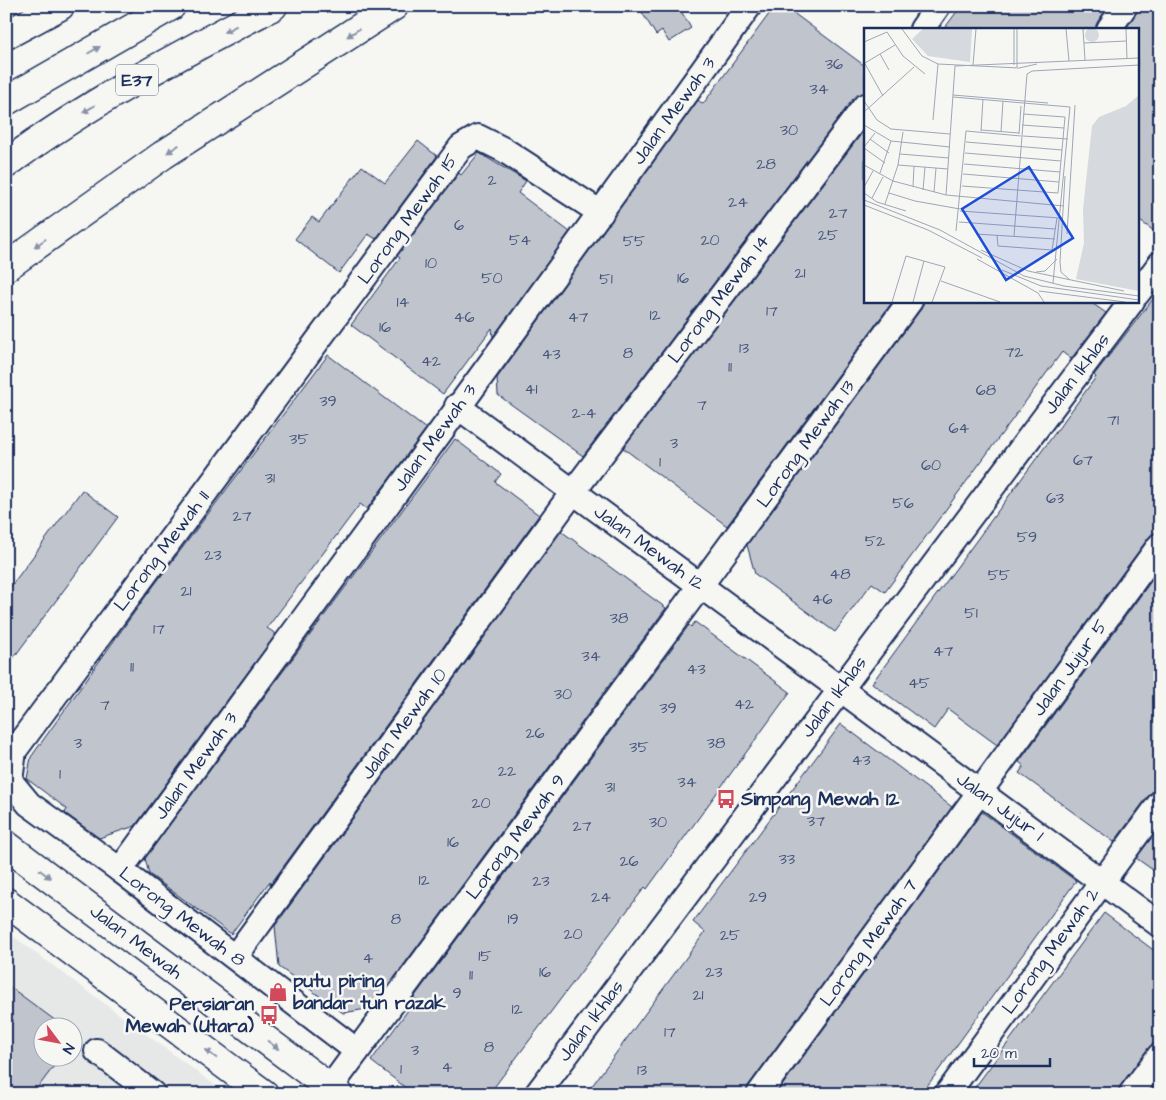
<svg xmlns="http://www.w3.org/2000/svg" width="1166" height="1100" viewBox="0 0 1166 1100" font-family="'Architects Daughter',sans-serif">
  <rect width="100%" height="100%" fill="#f6f6f2"/>
  <filter id="ink" filterUnits="userSpaceOnUse"><feTurbulence type="fractalNoise" baseFrequency=".02" numOctaves="2"/><feDisplacementMap in="SourceGraphic" scale="10" xChannelSelector="R" yChannelSelector="G"/><feConvolveMatrix kernelMatrix="1 2 1 2 8 2 1 2 1" color-interpolation-filters="sRGB"/></filter>
  <g filter="url(#ink)">
    <!-- built -->
    <path fill="#e6e7e7" fill-rule="evenodd" d="M 6,931 L 227,1094 L 6,1094 ZM 42,1028 L 72,1028 L 72,1058 L 42,1058 Z"/>
    <!-- building -->
    <g fill="#c0c4cd" stroke="#1b2f5e">
      <path d="M 638,6 L 678,6 L 691,28 L 669,42 L 662,31 L 656,35 Z"/>
      <path d="M 775,6 L 784,6 L 865,66 L 865,93 L 854,98 L 583,456 L 498,395 L 497,378 L 698,100 L 703,104 Z"/>
      <path d="M 961,6 L 1108,6 L 1095,29 L 944,29 Z"/>
      <path d="M 1139,6 L 1160,6 L 1160,235 L 1137,219 L 1137,29 L 1126,29 Z"/>
      <path d="M 865,129 L 865,301 L 893,301 L 727,526 L 623,448 Z"/>
      <path d="M 418,141 L 437,156 L 376,239 L 368,234 L 339,273 L 295,239 L 312,217 L 319,222 L 362,166 L 385,183 Z"/>
      <path d="M 479,153 L 526,181 L 518,193 L 570,232 L 493,337 L 492,328 L 443,394 L 351,325 L 400,258 L 397,256 L 459,173 L 461,175 Z"/>
      <path d="M 1160,290 L 1160,532 L 1149,537 L 997,745 L 948,709 L 934,729 L 872,683 L 1096,377 L 1094,375 Z"/>
      <path d="M 924,301 L 1089,301 L 1106,313 L 1071,359 L 1062,352 L 885,592 L 872,583 L 835,632 L 755,574 L 747,545 L 921,309 Z"/>
      <path d="M 328,355 L 426,429 L 367,509 L 360,504 L 267,628 L 276,634 L 135,826 L 99,838 L 65,813 L 67,809 L 27,779 L 31,757 L 146,596 Z"/>
      <path d="M 455,439 L 501,474 L 495,482 L 539,515 L 270,885 L 270,881 L 231,934 L 149,874 L 145,858 Z"/>
      <path d="M 82,490 L 118,517 L 6,668 L 6,593 Z"/>
      <path d="M 561,531 L 666,608 L 372,1008 L 343,1013 L 279,967 L 275,926 Z"/>
      <path d="M 1160,569 L 1160,790 L 1149,795 L 1114,842 L 1019,773 L 1024,766 L 1019,762 Z"/>
      <path d="M 695,622 L 790,692 L 647,889 L 645,887 L 489,1094 L 414,1094 L 371,1061 L 416,999 L 412,1000 L 689,625 L 691,627 Z"/>
      <path d="M 841,724 L 952,807 L 748,1086 L 745,1094 L 586,1094 L 705,932 L 693,922 Z"/>
      <path d="M 982,812 L 1076,881 L 936,1074 L 921,1094 L 776,1094 Z"/>
      <path d="M 1160,827 L 1160,875 L 1136,858 Z"/>
      <path d="M 1104,913 L 1160,955 L 1160,1042 L 1149,1047 L 1120,1086 L 1117,1094 L 970,1094 Z"/>
      <path d="M 6,984 L 64,1027 L 42,1028 L 42,1058 L 60,1058 L 33,1094 L 6,1094 Z"/>
      <path d="M 1160,1078 L 1160,1094 L 1148,1094 Z"/>
    </g>
    <g fill="none" stroke-linecap="round" stroke-linejoin="round">
      <!-- street casing -->
      <g stroke="#1b2f5e" stroke-width="28">
        <g id="street">
          <path d="M 922,29 L 938,6"/>
          <path d="M 1109,29 L 1125,6"/>
          <path d="M 1137,294 L 1160,264"/>
          <path d="M 457,406 L 1160,925"/>
          <path d="M 120,870 C 330,582 542,296 749,6"/>
          <path d="M 235,957 L 573,492 L 865,106"/>
          <path d="M 97,1051 L 153,1094"/>
          <path d="M 357,1051 L 120,870 L 29,804 L 10,781 L 14,751 L 461,147 L 478,137 L 504,150 L 601,213"/>
          <path d="M 330,1088 L 910,301"/>
          <path d="M 537,1094 L 1132,301"/>
          <path d="M 759,1094 L 1160,545"/>
          <path d="M 947,1094 L 1160,803"/>
          <path d="M 1131,1094 L 1160,1055"/>
        </g>
      </g>
      <!-- secondary casing -->
      <g stroke="#1b2f5e" stroke-width="31">
        <g id="secondary">
          <path d="M 6,845 L 338,1094"/>
          <path d="M 6,902 L 264,1094"/>
        </g>
      </g>
      <!-- highway casing -->
      <g stroke="#1b2f5e" stroke-width="31">
        <g id="highway">
          <path d="M 6,35 L 60,6"/>
          <path d="M 6,101 L 171,6"/>
          <path d="M 6,164 C 89,102 182,54 273,6"/>
          <path d="M 6,267 L 163,155 L 394,6"/>
        </g>
      </g>
      <!-- street -->
      <use href="#street" stroke="#f6f6f2" stroke-width="24"/>
      <!-- secondary -->
      <use href="#secondary" stroke="#f6f6f2" stroke-width="28"/>
      <!-- highway -->
      <use href="#highway" stroke="#f6f6f2" stroke-width="28"/>
    </g>
    <!-- one-way arrows -->
    <defs><path id="oneway-solid" d="M-6-.8H1V-3.2L6.5 0L1 3.2V.8H-6Z" transform="scale(1.25)"/></defs>
    <g fill="#8892a8">
      <use href="#oneway-solid" transform="translate(230 29) rotate(153)"/>
      <use href="#oneway-solid" transform="translate(353 33) rotate(147)"/>
      <use href="#oneway-solid" transform="translate(94 50) rotate(-30)"/>
      <use href="#oneway-solid" transform="translate(89 109) rotate(149)"/>
      <use href="#oneway-solid" transform="translate(173 149) rotate(147)"/>
      <use href="#oneway-solid" transform="translate(40 243) rotate(145)"/>
      <use href="#oneway-solid" transform="translate(45 874) rotate(37)"/>
      <use href="#oneway-solid" transform="translate(273 1045) rotate(37)"/>
      <use href="#oneway-solid" transform="translate(211 1054) rotate(-143)"/>
    </g>
  </g>
  <!-- icons -->
  <defs>
    <g id="bus-bare" transform="scale(1.5)"><path d="M-5-6H5V4H4V6H2V4H-2V6H-4V4H-5ZM-3.5-4V0h7V-4ZM-3.5 1.2v1.5H-2V1.2ZM2 1.2v1.5H3.5V1.2Z" fill="#d1495b" stroke="#f6f6f2" stroke-width="2.5" paint-order="stroke"/></g>
    <g id="shop-bare" transform="scale(1.5)"><path d="M-5-2.5h2.3a2.7 3.5 0 0 1 5.4 0H5L5.5 6h-11ZM-1.5-2.5h3a1.5 2.3 0 0 0-3 0Z" fill="#d1495b" stroke="#f6f6f2" stroke-width="2.5" paint-order="stroke"/></g>
  </defs>
  <g fill-rule="evenodd">
    <use href="#bus-bare" x="726" y="799"/>
    <use href="#shop-bare" x="278" y="992"/>
    <use href="#bus-bare" x="269" y="1015"/>
  </g>
  <g text-anchor="middle" dominant-baseline="central" stroke-width="5" stroke-linejoin="round" paint-order="stroke">
    <!-- number labels -->
    <g font-size="16" fill="#44547a">
      <text x="834" y="64">36</text>
      <text x="819" y="89">34</text>
      <text x="789" y="130">30</text>
      <text x="766" y="164">28</text>
      <text x="492" y="180">2</text>
      <text x="738" y="202">24</text>
      <text x="838" y="213">27</text>
      <text x="459" y="225">6</text>
      <text x="828" y="235">25</text>
      <text x="520" y="240">54</text>
      <text x="710" y="240">20</text>
      <text x="634" y="241">55</text>
      <text x="431" y="263">10</text>
      <text x="800" y="273">21</text>
      <text x="492" y="278">50</text>
      <text x="683" y="278">16</text>
      <text x="606" y="279">51</text>
      <text x="403" y="302">14</text>
      <text x="772" y="311">17</text>
      <text x="655" y="315">12</text>
      <text x="464" y="317">46</text>
      <text x="578" y="317">47</text>
      <text x="385" y="327">16</text>
      <text x="744" y="348">13</text>
      <text x="1014" y="352">72</text>
      <text x="628" y="353">8</text>
      <text x="551" y="354">43</text>
      <text x="431" y="361">42</text>
      <text x="730" y="367">11</text>
      <text x="531" y="389">41</text>
      <text x="986" y="390">68</text>
      <text x="328" y="401">39</text>
      <text x="702" y="405">7</text>
      <text x="584" y="413">2-4</text>
      <text x="1113" y="420">71</text>
      <text x="959" y="428">64</text>
      <text x="299" y="439">35</text>
      <text x="674" y="443">3</text>
      <text x="1083" y="460">67</text>
      <text x="660" y="462">1</text>
      <text x="931" y="465">60</text>
      <text x="270" y="478">31</text>
      <text x="1055" y="498">63</text>
      <text x="903" y="503">56</text>
      <text x="242" y="516">27</text>
      <text x="1027" y="537">59</text>
      <text x="875" y="541">52</text>
      <text x="213" y="555">23</text>
      <text x="840" y="574">48</text>
      <text x="999" y="575">55</text>
      <text x="186" y="591">21</text>
      <text x="822" y="599">46</text>
      <text x="971" y="613">51</text>
      <text x="619" y="618">38</text>
      <text x="159" y="629">17</text>
      <text x="943" y="651">47</text>
      <text x="591" y="656">34</text>
      <text x="132" y="667">11</text>
      <text x="696" y="669">43</text>
      <text x="919" y="683">45</text>
      <text x="563" y="694">30</text>
      <text x="744" y="704">42</text>
      <text x="105" y="705">7</text>
      <text x="668" y="708">39</text>
      <text x="535" y="733">26</text>
      <text x="78" y="743">3</text>
      <text x="716" y="743">38</text>
      <text x="639" y="747">35</text>
      <text x="861" y="760">43</text>
      <text x="507" y="771">22</text>
      <text x="60" y="774">1</text>
      <text x="687" y="782">34</text>
      <text x="610" y="787">31</text>
      <text x="481" y="803">20</text>
      <text x="816" y="821">37</text>
      <text x="658" y="822">30</text>
      <text x="582" y="826">27</text>
      <text x="453" y="842">16</text>
      <text x="787" y="859">33</text>
      <text x="629" y="861">26</text>
      <text x="424" y="880">12</text>
      <text x="541" y="881">23</text>
      <text x="601" y="897">24</text>
      <text x="758" y="897">29</text>
      <text x="396" y="919">8</text>
      <text x="513" y="919">19</text>
      <text x="573" y="934">20</text>
      <text x="730" y="935">25</text>
      <text x="485" y="956">15</text>
      <text x="368" y="958">4</text>
      <text x="545" y="972">16</text>
      <text x="714" y="972">23</text>
      <text x="471" y="975">11</text>
      <text x="457" y="993">9</text>
      <text x="698" y="995">21</text>
      <text x="517" y="1009">12</text>
      <text x="670" y="1032">17</text>
      <text x="489" y="1047">8</text>
      <text x="415" y="1050">3</text>
      <text x="447" y="1067">4</text>
      <text x="401" y="1069">1</text>
      <text x="642" y="1070">13</text>
    </g>
    <!-- shield labels -->
    <rect fill="#f6f6f2" stroke="#5d6b8a" stroke-width="1" x="116" y="64.5" width="42" height="31" rx="4"/>
    <g font-size="18" font-weight="bold" fill="#1b2f5e">
      <text x="137" y="80">E37</text>
    </g>
    <!-- street labels -->
    <g font-size="19" fill="#1b2f5e" stroke="#f6f6f2">
      <text transform="translate(674 111) rotate(-54)">Jalan Mewah 3</text>
      <text transform="translate(408 219) rotate(-54)">Lorong Mewah 15</text>
      <text transform="translate(719 299) rotate(-53)">Lorong Mewah 14</text>
      <text transform="translate(1077 374) rotate(-53)">Jalan Ikhlas</text>
      <text transform="translate(435 438) rotate(-54)">Jalan Mewah 3</text>
      <text transform="translate(806 444) rotate(-54)">Lorong Mewah 13</text>
      <text transform="translate(649 548) rotate(36)">Jalan Mewah 12</text>
      <text transform="translate(162 551) rotate(-53)">Lorong Mewah 11</text>
      <text transform="translate(1070 668) rotate(-54)">Jalan Jujur 5</text>
      <text transform="translate(834 697) rotate(-53)">Jalan Ikhlas</text>
      <text transform="translate(404 724) rotate(-54)">Jalan Mewah 10</text>
      <text transform="translate(196 766) rotate(-54)">Jalan Mewah 3</text>
      <text transform="translate(1000 807) rotate(36)">Jalan Jujur 1</text>
      <text transform="translate(516 837) rotate(-53)">Lorong Mewah 9</text>
      <text transform="translate(182 917) rotate(37)">Lorong Mewah 8</text>
      <text transform="translate(136 942) rotate(37)">Jalan Mewah</text>
      <text transform="translate(869 943) rotate(-54)">Lorong Mewah 7</text>
      <text transform="translate(1051 951) rotate(-54)">Lorong Mewah 2</text>
      <text transform="translate(591 1021) rotate(-53)">Jalan Ikhlas</text>
    </g>
    <!-- poi labels -->
    <g font-size="19" font-weight="bold" fill="#1b2f5e" stroke="#f6f6f2" text-anchor="start">
      <text x="741" y="799">Simpang Mewah 12</text>
      <text x="293" y="981">putu piring<tspan x="293" dy="22">bandar tun razak</tspan></text>
      <text x="254" y="1004" text-anchor="end">Persiaran<tspan x="254" dy="22">Mewah (Utara)</tspan></text>
    </g>
  </g>
  <!-- overview -->
  <g transform="translate(864 28)">
    <rect width="275" height="275" fill="#f6f6f2"/>
    <path d="M221 7a7 7 0 1 1 14 0a7 7 0 1 1-14 0ZM 59,1 L 108,1 L 106,34 L 64,28 L 48,11 ZM 275,67 L 275,263 L 212,251 L 220,215 L 219,181 L 228,98 L 235,89 L 262,78 Z" fill="#d6d9dd"/>
    <path fill="none" stroke="#9ea6b7" stroke-width="1" d="M 38,1 L 58,28 L 74,36 L 155,40 L 173,36M 202,1 L 205,33M 219,1 L 221,32M 262,1 L 263,31M 0,14 L 23,4 L 39,28 L 61,46M 220,15 L 262,13M 16,26 L 25,42M 0,34 L 19,68M 1,35 L 31,17M 109,37 L 112,1M 150,37 L 150,1M 91,38 L 275,30M 153,39 L 153,1M 89,67 L 184,75M 89,69 L 206,79 L 189,255M 0,73 L 13,92 L 27,101 L 86,106M 0,84 L 50,39M 69,92 L 74,36M 0,97 L 27,113 L 86,119M 158,97 L 200,100M 117,102 L 155,105M 117,103 L 119,71M 137,104 L 139,73M 155,106 L 157,78M 159,108 L 204,111M 6,111 L 25,125M 102,114 L 198,122M 0,119 L 11,105M 0,120 L 21,135M 101,125 L 197,133M 36,126 L 85,130M 100,136 L 196,144M 0,137 L 29,153 L 82,167 L 200,178M 34,137 L 84,141M 16,145 L 27,113M 99,146 L 195,154M 98,158 L 194,165 L 201,89 L 159,86M 0,159 L 9,143M 49,159 L 50,138M 59,162 L 61,139M 70,164 L 72,140M 0,165 L 13,174 L 42,183M 25,165 L 51,173 L 96,181M 82,167 L 91,38M 8,170 L 19,149M 0,172 L 76,202 L 160,248 L 200,258 L 275,268M 21,176 L 34,137 L 39,104M 0,177 L 64,202 L 118,230M 96,183 L 196,190M 95,194 L 191,201M 92,203 L 102,103 L 157,108M 112,206 L 191,211M 203,206 L 211,77M 133,207 L 134,218 L 188,222 L 193,190M 150,208 L 163,46 L 168,43 L 275,37M 117,222 L 164,243 L 260,263M 113,231 L 174,265 L 180,274M 196,234 L 201,148M 196,234 L 197,244 L 206,252M 138,242 L 177,258 L 275,272M 172,244 L 181,243 L 193,231M 77,253 L 136,274M 175,263 L 261,274M 28,274 L 42,228 L 81,239 L 68,274M 49,274 L 60,233"/>
    <path fill="#1d4ed8" fill-opacity="0.15" stroke="#1d4ed8" stroke-width="2.5" d="M 165,139 L 209,210 L 142,252 L 98,181 Z"/>
    <rect width="275" height="275" fill="none" stroke="#1b2f5e" stroke-width="2.5"/>
  </g>
  <!-- margin -->
  <rect width="1166" height="1100" fill="none" stroke="#f6f6f2" stroke-width="25"/>
  <rect x="12" y="12" width="1141" height="1075" fill="none" stroke="#1b2f5e" stroke-width="2" filter="url(#ink)"/>
  <!-- north arrow -->
  <g transform="translate(58 1042) rotate(122)"><circle r="24" fill="#f6f6f2" stroke="#9ea6b7"/>
  <path d="M0-4L9 19L0 12L-9 19Z" fill="#d1495b"/>
  <text y="-8" font-size="14" font-weight="bold" text-anchor="middle" fill="#1b2f5e">N</text>
  </g>
  <!-- scale -->
  <path d="M974 1058v8h76v-8" fill="none" stroke="#1b2f5e" stroke-width="2.5"/>
  <text x="981" y="1058" font-size="15" fill="#1b2f5e" stroke="#f6f6f2" stroke-width="4" paint-order="stroke">20 m</text>
</svg>
